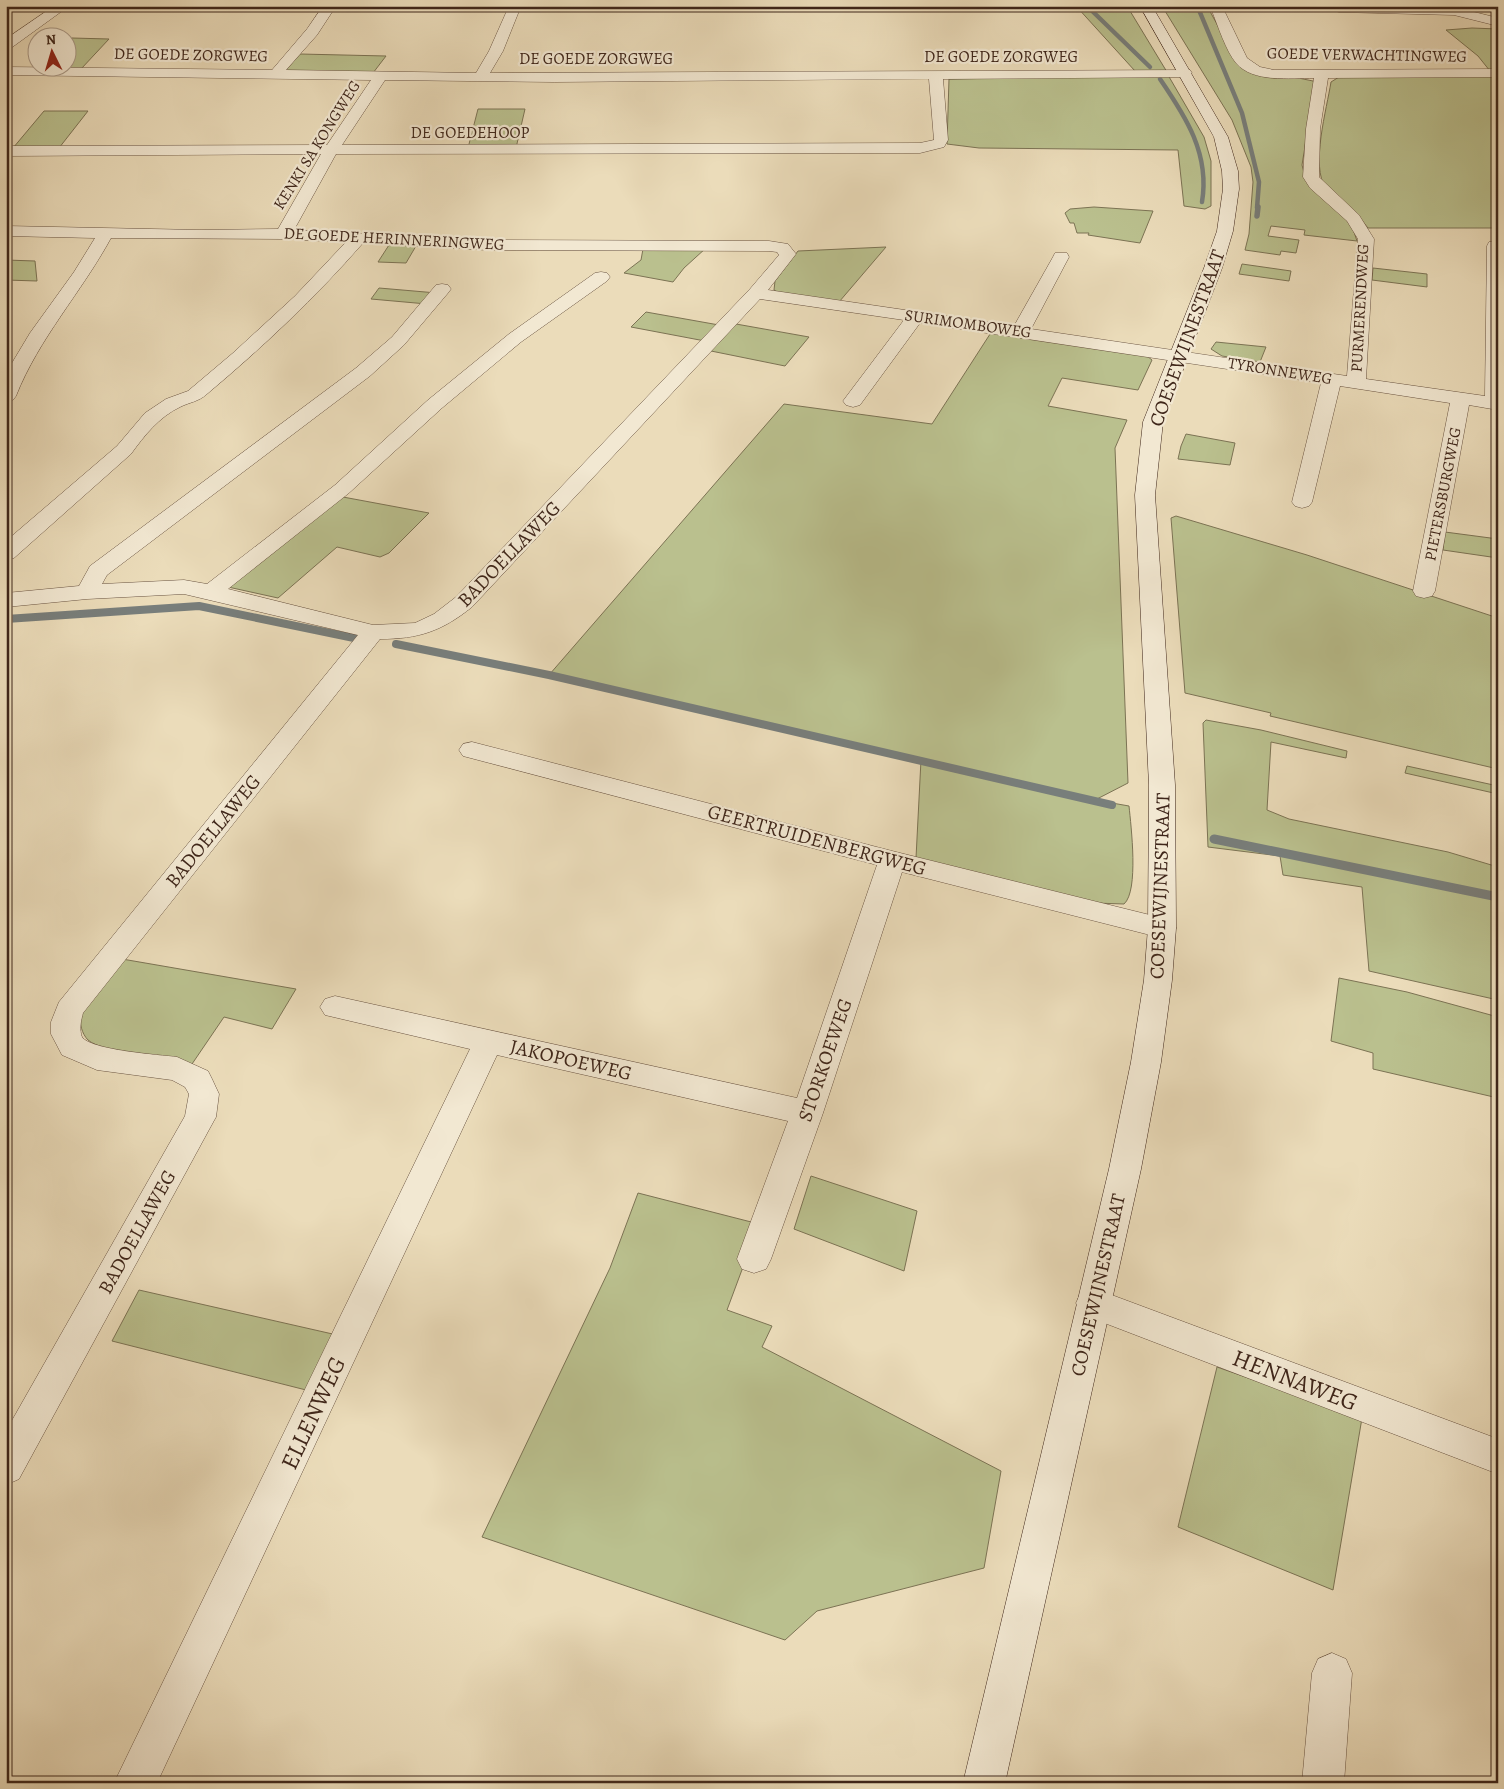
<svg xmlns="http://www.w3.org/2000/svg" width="1504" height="1789" viewBox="0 0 1504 1789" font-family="Alegreya,serif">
  <rect width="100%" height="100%" fill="#ebdcba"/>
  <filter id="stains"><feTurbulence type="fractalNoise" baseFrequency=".004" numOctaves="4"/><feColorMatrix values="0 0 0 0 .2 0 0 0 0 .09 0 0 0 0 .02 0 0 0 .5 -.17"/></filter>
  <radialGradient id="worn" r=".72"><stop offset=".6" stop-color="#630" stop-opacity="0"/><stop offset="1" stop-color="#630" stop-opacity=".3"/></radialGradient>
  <!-- green -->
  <g fill="#bac08e" stroke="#7c7354">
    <path d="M 1076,6 L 1127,6 L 1167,72 L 1135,71 Z"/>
    <path d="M 1162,6 L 1207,6 L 1240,66 L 1313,81 L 1315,84 L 1302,165 L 1304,173 L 1352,226 L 1357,241 L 1304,235 L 1305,230 L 1271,226 L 1268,236 L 1299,240 L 1296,253 L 1281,251 L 1280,255 L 1245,250 L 1249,234 L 1253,182 L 1251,167 L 1232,120 Z"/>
    <path d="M 1472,28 L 1498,29 L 1498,71 L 1490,71 L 1478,56 L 1446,30 Z"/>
    <path d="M 72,38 L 109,39 L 81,69 L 44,68 L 68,68 L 68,43 Z"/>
    <path d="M 300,54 L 386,56 L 373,73 L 285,71 Z"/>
    <path d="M 1168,75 L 1204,137 L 1211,161 L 1211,206 L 1205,209 L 1184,206 L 1178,150 L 979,148 L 947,144 L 949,79 Z"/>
    <path d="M 1498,76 L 1498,228 L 1368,228 C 1364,223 1360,218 1356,213 C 1347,205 1334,198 1326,188 C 1310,167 1327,108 1331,82 L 1339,77 Z"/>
    <path d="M 478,109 L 525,109 L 516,148 L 468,148 Z"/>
    <path d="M 44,111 L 88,111 L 59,148 L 13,148 Z"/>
    <path d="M 1094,207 L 1153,211 L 1140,243 L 1088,235 L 1089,233 L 1077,233 L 1074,223 L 1070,223 L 1065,213 L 1070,209 Z"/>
    <path d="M 389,245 L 416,246 L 406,263 L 378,262 Z"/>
    <path d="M 886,247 L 839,302 L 779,293 L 774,290 L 775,281 L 798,251 Z"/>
    <path d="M 706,248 L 684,268 L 673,282 L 624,273 L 641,260 L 643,249 Z"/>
    <path d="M 6,260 L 35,261 L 37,281 L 6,280 Z"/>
    <path d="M 1242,264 L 1291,271 L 1289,281 L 1239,274 Z"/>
    <path d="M 1373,268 L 1427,274 L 1427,287 L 1372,280 Z"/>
    <path d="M 379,288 L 437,293 L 427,304 L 371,299 Z"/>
    <path d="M 646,312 L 719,325 L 705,341 L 631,327 Z"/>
    <path d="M 736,324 L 809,337 L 785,366 L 711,351 Z"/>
    <path d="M 992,331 L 1147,356 L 1152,360 L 1138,390 L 1062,378 L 1048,406 L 1127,420 L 1115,448 L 1128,783 L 1095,800 L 1129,806 C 1131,826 1139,891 1124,904 L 1094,903 L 916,858 L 921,760 L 549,675 L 784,404 L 932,424 Z"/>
    <path d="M 1216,342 L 1266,347 L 1260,362 L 1222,356 L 1211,349 Z"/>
    <path d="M 1186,434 L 1235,443 L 1230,465 L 1178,459 L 1181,446 Z"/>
    <path d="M 343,497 L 429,513 L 389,553 L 380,557 L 337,547 L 278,598 L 228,587 Z"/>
    <path d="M 1176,516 L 1307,555 L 1498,618 L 1498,769 L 1270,716 L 1271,713 L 1185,693 L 1171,518 Z"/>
    <path d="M 1445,532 L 1498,539 L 1498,558 L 1443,550 Z"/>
    <path d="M 1206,720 L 1261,730 L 1347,751 L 1346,758 L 1271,742 L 1267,810 L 1289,819 L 1448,852 L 1498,867 L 1498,1000 L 1369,971 L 1362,887 L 1283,875 L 1280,856 L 1208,847 L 1203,723 Z"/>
    <path d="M 1407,766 L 1498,786 L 1498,794 L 1405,773 Z"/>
    <path d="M 122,959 L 296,989 L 272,1029 L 224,1017 L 192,1064 C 169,1060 103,1053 88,1040 C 82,1034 79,1023 81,1015 C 85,1004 114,970 122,959 Z"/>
    <path d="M 1339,978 L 1407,992 L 1498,1017 L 1498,1098 L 1373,1069 L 1373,1053 L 1331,1041 Z"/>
    <path d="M 811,1176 L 917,1211 L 904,1271 L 794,1229 Z"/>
    <path d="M 638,1193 L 759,1224 L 727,1310 L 772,1326 L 762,1347 L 1001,1471 L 984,1568 L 817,1611 L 785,1640 L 482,1537 L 610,1268 Z"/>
    <path d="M 139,1290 L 337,1335 L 310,1391 L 112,1341 Z"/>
    <path d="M 1217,1367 L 1362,1418 L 1333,1590 L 1178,1527 Z"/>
  </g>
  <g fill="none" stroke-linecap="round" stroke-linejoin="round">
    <!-- stream-far3 -->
    <g stroke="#787e7b" stroke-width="4.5">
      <path d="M 1087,6 L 1150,67"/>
      <path d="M 1199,10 L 1242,113 L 1259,182 L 1257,208"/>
      <path d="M 1160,79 C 1186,117 1210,154 1202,202"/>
    </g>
    <!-- stream-far2 -->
    <path stroke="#787e7b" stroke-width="5.5" d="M 1257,216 L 1258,207"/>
    <!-- stream-far1 -->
    <g stroke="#787e7b" stroke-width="8">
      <path d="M 6,619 L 199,606 L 354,638"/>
      <path d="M 396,644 L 549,675 L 1112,805"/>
    </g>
    <!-- stream -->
    <path stroke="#787e7b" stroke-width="9" d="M 1214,839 L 1498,897"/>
    <!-- minor casing -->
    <g stroke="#6a5442" stroke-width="1">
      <g id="minor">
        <path d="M 54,6 L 69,6 L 11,48 L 6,49 L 6,39 Z"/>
        <path d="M 323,6 L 336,6 L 317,35 L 286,70 L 476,73 L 489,51 L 509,6 L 521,6 L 503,51 L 490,73 L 1190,70 L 1192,73 L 1185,77 L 943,79 L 948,140 L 944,147 L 920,153 L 336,154 L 294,230 L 487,240 L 769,241 L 788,244 L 796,254 L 768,290 L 1014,326 L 1053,257 L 1055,253 L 1067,253 L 1069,257 L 1031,329 L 1347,376 L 1358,239 L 1347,221 L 1310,188 L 1303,177 L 1306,129 L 1314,78 C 1290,78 1253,83 1236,63 C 1226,51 1218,26 1212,11 L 1207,6 L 1222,6 L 1247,58 L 1260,67 L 1274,70 L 1498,69 L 1498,77 L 1328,78 L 1320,129 L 1319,177 L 1359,215 L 1374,239 L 1366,379 L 1485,396 L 1487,246 L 1489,242 L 1498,242 L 1498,410 L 1469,405 L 1435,591 L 1432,596 L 1424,598 L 1416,596 L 1413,591 L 1450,403 L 1340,386 L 1312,502 L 1309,506 L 1302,508 L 1295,506 L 1292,502 L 1321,383 L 920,323 L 860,405 L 853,407 L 846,405 L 843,401 L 904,320 L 760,299 L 472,607 C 442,631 419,639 380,639 L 83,1013 C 81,1020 79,1030 82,1037 C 90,1050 160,1055 177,1057 L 208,1071 L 212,1079 L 219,1094 L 216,1117 L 211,1126 L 19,1479 L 6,1485 L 6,1431 L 185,1116 L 189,1094 L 185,1087 L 172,1080 L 97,1070 L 62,1055 L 51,1034 L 51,1022 L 59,1002 L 358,635 L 184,594 L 87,599 L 6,607 L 6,593 L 79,586 L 90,566 L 356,368 L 392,337 L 436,285 L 442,284 L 448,285 L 451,289 L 448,293 L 404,345 L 370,376 L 107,575 L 102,584 L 184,580 L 207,584 L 335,485 L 428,400 L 509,334 L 595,273 L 601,272 L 607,273 L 610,277 L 607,281 L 521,342 L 442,408 L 349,493 L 228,589 L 373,625 L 415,623 L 434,614 L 456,597 L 750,289 L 779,255 L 777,252 L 769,251 L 487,250 L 363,243 C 315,298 263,347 207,394 C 198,402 190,402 180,407 C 159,417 144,436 131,454 L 14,558 L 6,559 L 6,541 L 117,446 L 145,413 L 166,399 L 188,391 L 233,353 L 295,296 L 346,242 L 283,239 L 111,238 C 81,293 39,338 16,396 L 13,400 L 6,402 L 6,373 L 30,333 L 74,272 L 95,238 L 6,236 L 6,226 L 199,230 L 278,229 L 321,154 L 6,156 L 6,146 L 327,145 L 371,80 L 6,75 L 6,67 L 272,70 L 307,29 ZM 929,79 L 934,140 L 920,143 L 342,145 L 385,80 L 554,82 Z"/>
        <path d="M 1334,6 L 1454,7 L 1498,18 L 1498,26 L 1454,15 L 1339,12 L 1335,11 Z"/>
        <path d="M 472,742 L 892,851 L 1162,918 L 1172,921 L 1176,928 L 1172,935 L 1162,938 L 902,872 L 823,1113 L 771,1259 L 766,1269 L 754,1273 L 742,1269 L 737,1259 L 788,1121 L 497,1055 L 157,1783 L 114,1783 L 470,1049 L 325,1015 L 320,1007 L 325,999 L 335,996 L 797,1098 L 877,865 L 463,756 L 459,750 L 463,744 Z"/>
        <path d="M 1093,1288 L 1498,1439 L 1498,1474 L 1081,1314 L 1076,1303 L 1081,1292 Z"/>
        <path d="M 1332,1653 L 1346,1659 L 1352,1673 L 1344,1783 L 1302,1783 L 1312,1673 L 1318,1659 Z"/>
      </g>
    </g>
    <!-- secondary casing -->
    <g stroke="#3f261a" stroke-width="1">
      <path id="secondary" d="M 1140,6 L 1152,6 L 1228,137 L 1238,171 L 1239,189 L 1233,231 L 1222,268 L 1163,422 L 1155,495 L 1175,785 L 1176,928 L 1172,980 L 1161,1062 L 1141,1169 L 1005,1783 L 963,1783 L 1109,1169 L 1131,1062 L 1144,980 L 1148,928 L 1149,785 L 1135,495 L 1143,422 L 1204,268 L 1217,231 L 1223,189 L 1222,171 L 1214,137 Z"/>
    </g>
    <!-- minor -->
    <use href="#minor" fill="#f2e8d2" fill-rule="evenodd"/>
    <!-- secondary -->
    <use href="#secondary" fill="#f2e8d2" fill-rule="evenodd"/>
  </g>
  <g text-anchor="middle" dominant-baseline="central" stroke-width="4.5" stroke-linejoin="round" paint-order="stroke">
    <!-- far-street labels -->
    <g font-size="16" fill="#3f261a" stroke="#f2e8d2">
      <text transform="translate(191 55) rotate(1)">DE GOEDE ZORGWEG</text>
      <text transform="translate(1367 55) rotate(1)">GOEDE VERWACHTINGWEG</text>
      <text x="1001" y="57">DE GOEDE ZORGWEG</text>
      <text x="596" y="59">DE GOEDE ZORGWEG</text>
      <text x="470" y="133">DE GOEDEHOOP</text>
      <text transform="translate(317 145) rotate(-58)">KENKI SA KONGWEG</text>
      <text transform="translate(394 239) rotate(3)">DE GOEDE HERINNERINGWEG</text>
      <text transform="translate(1360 308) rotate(-87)">PURMERENDWEG</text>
      <text transform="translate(968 324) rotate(8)">SURIMOMBOWEG</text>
      <text transform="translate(1280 371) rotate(9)">TYRONNEWEG</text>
      <text transform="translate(1443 494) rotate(-79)">PIETERSBURGWEG</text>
    </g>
    <!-- street labels -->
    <g font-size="20" fill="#3f261a" stroke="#f2e8d2">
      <text transform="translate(1187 338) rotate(-70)">COESEWIJNESTRAAT</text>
      <text transform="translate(509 554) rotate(-46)">BADOELLAWEG</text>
      <text transform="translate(213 831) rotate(-51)">BADOELLAWEG</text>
      <text transform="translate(817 840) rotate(15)">GEERTRUIDENBERGWEG</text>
      <text transform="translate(1160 886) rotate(-88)">COESEWIJNESTRAAT</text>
      <text transform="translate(571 1060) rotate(13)">JAKOPOEWEG</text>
      <text transform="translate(825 1060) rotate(-71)">STORKOEWEG</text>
      <text transform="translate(137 1232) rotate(-61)">BADOELLAWEG</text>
      <text transform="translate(1098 1285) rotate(-77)">COESEWIJNESTRAAT</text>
    </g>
    <!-- near-street labels -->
    <g font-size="24" fill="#3f261a" stroke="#f2e8d2">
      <text transform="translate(1295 1380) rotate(21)">HENNAWEG</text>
      <text transform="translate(313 1413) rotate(-65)">ELLENWEG</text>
    </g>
  </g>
  <!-- margin -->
  <rect width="1504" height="1789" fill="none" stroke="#ebdcba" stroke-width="25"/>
  <rect x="8" y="8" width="1489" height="1774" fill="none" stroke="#3f261a" stroke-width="2.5"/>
  <rect x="12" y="12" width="1479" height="1764" fill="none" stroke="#3f261a"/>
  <!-- north arrow -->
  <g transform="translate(52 52) rotate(355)"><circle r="24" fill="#f2e8d2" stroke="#aa9a88"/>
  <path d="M0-4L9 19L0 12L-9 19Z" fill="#8f2418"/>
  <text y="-8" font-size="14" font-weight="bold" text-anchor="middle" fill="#3f261a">N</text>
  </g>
  <rect width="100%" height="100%" filter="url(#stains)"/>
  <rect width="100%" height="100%" fill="url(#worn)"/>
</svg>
